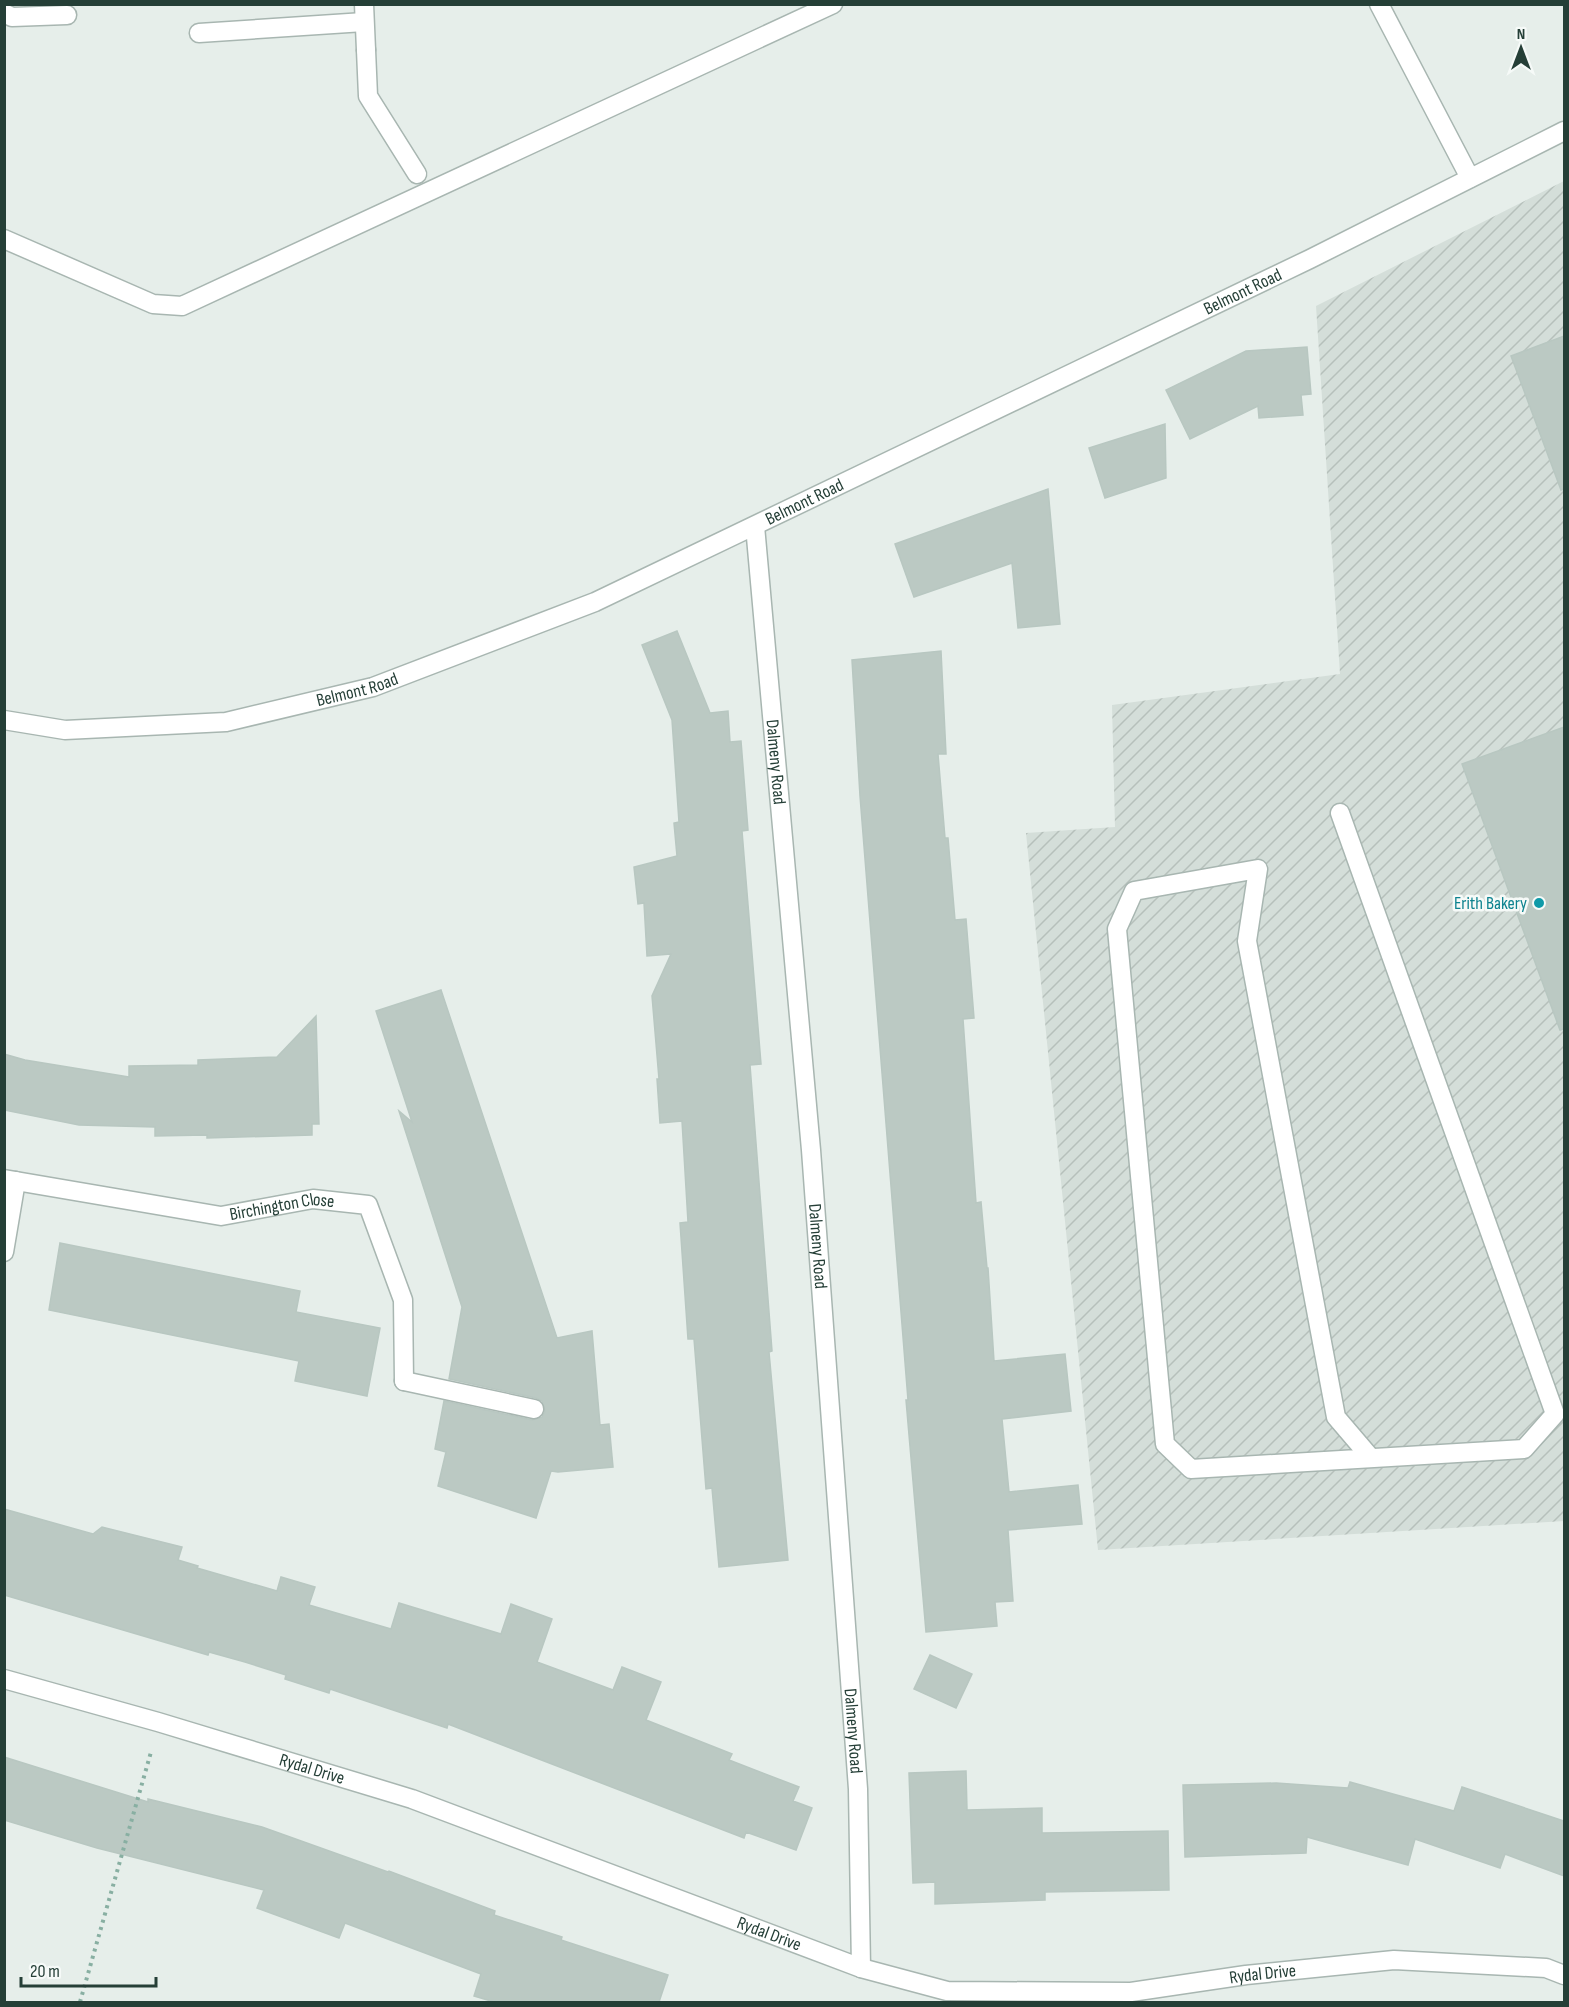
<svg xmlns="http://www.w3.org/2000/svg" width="1569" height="2007" viewBox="0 0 1569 2007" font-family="'Sofia Sans Condensed',sans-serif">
  <defs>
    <pattern id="industrial-furrows" width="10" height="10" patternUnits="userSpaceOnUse" patternTransform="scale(1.5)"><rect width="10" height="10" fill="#d4ded9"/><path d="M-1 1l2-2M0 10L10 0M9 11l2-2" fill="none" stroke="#b6c0bb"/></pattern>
  </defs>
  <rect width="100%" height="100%" fill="#e6eeea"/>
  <!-- industrial -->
  <path fill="url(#industrial-furrows)" d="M 1564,181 L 1564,1521 L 1098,1550 L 1026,833 L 1115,827 L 1112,705 L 1340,674 L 1316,306 Z"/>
  <!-- building -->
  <g fill="#bbc9c3" stroke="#b8c7c1" stroke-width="1.5">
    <path d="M 1564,336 L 1564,489 L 1561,490 L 1511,356 Z"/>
    <path d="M 1307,347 L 1311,394 L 1301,395 L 1303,415 L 1259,418 L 1258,406 L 1190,439 L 1166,390 L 1246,351 Z"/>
    <path d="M 1165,424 L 1166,478 L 1105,498 L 1089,448 Z"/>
    <path d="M 1048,489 L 1060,624 L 1018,628 L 1012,563 L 914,597 L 895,544 Z"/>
    <path d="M 677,631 L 710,713 L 728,711 L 730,742 L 741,741 L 748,830 L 742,831 L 761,1064 L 750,1065 L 772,1351 L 769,1352 L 788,1560 L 719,1567 L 712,1488 L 706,1489 L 694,1339 L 688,1339 L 680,1223 L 688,1222 L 682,1121 L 660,1123 L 657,1079 L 659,1079 L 652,996 L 671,954 L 647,956 L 644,903 L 638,904 L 634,867 L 677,856 L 674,823 L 679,822 L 672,720 L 642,645 Z"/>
    <path d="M 941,651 L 946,754 L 938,754 L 945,838 L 948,838 L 955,920 L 966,919 L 974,1018 L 963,1019 L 976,1203 L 981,1202 L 987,1268 L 988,1268 L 994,1361 L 1065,1354 L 1071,1411 L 1002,1419 L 1009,1492 L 1078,1485 L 1082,1524 L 1008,1530 L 1013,1601 L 995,1602 L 997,1626 L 926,1632 L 906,1400 L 908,1400 L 860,796 L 852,660 Z"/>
    <path d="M 1564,727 L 1564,1029 L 1560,1030 L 1462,764 Z"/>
    <path d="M 441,990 L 557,1338 L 592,1331 L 600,1425 L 609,1424 L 613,1467 L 558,1472 L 551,1471 L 536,1518 L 438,1486 L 446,1452 L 435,1449 L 444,1401 L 532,1420 L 542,1417 L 545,1411 L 542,1401 L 536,1398 L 449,1379 L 462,1307 L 399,1111 L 412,1122 L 376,1011 Z"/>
    <path d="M 316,1016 L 319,1124 L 312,1124 L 312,1135 L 207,1138 L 207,1135 L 155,1136 L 155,1127 L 79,1125 L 4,1110 L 4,1054 L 25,1060 L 129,1077 L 129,1066 L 198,1065 L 198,1060 L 277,1057 Z"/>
    <path d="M 60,1243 L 300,1291 L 296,1312 L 380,1328 L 367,1396 L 295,1381 L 299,1361 L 49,1310 Z"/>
    <path d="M 4,1509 L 93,1534 L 102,1527 L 182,1547 L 178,1560 L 198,1566 L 197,1568 L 277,1591 L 281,1577 L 315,1587 L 309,1605 L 391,1629 L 399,1603 L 501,1634 L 511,1604 L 552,1619 L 537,1662 L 613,1690 L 622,1667 L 661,1682 L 646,1720 L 732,1754 L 729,1760 L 799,1787 L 793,1801 L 812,1808 L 796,1850 L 746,1832 L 744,1838 L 448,1724 L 447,1728 L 330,1689 L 329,1693 L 285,1679 L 286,1675 L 245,1662 L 209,1652 L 208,1655 L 4,1595 Z"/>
    <path d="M 930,1655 L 972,1674 L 956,1708 L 914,1689 Z"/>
    <path d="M 4,1757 L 148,1802 L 148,1799 L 262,1827 L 388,1872 L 389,1871 L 495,1911 L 494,1915 L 562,1937 L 561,1940 L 668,1975 L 659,2002 L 494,2002 L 474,1996 L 481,1974 L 345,1923 L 339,1938 L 257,1908 L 264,1890 L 97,1848 L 4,1820 Z"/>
    <path d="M 966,1771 L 967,1810 L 1042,1808 L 1042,1833 L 1168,1831 L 1169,1890 L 1045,1892 L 1045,1900 L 935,1904 L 935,1882 L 913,1883 L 909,1773 Z"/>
    <path d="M 1350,1782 L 1454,1811 L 1462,1787 L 1564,1821 L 1564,1876 L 1505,1854 L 1500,1868 L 1415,1839 L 1408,1865 L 1307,1837 L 1306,1853 L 1185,1857 L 1183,1785 L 1276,1783 L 1348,1788 Z"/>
  </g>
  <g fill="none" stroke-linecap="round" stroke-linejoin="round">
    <!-- service casing -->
    <g stroke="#a8b6b1" stroke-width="21">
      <g id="service">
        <path d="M 1379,4 L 1470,178"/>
        <path d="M 199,33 L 364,22"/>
        <path d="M 366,50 L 368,96 L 417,174"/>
        <path d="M 4,239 L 153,304 L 182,306 L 833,4"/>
        <path d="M 1340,813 L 1555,1414 L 1524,1449 L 1191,1469 L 1165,1444 L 1117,929 L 1134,891 L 1258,869 L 1247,941 L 1336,1417 L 1371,1458"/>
        <path d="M 404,1381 L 534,1409"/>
      </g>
    </g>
    <!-- minor casing -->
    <g stroke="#a8b6b1" stroke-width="21">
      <g id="minor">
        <path d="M 364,4 L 366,50"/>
        <path d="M 4,13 L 12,17 L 67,15"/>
        <path id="s1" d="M 755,526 L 811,1150 L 858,1789 L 861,1968"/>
        <path id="s2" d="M 4,1179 L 221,1216 L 313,1199 L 368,1205 L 403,1300 L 404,1381"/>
        <path d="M 4,1252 L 16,1181"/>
        <path id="s3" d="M 4,1679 L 158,1722 L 412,1799 L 861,1968 L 947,1991 L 1131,1992 L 1246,1975 L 1394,1960 L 1546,1968 L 1564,1975"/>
      </g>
    </g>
    <!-- tertiary casing -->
    <g stroke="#a8b6b1" stroke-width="21">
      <g id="tertiary">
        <path id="s4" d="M 4,720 L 65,730 L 226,722 L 373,687 L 595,602 L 1310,259 L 1564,131"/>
      </g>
    </g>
    <!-- path -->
    <path stroke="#88afa2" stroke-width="4" stroke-dasharray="3 4.5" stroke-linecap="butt" d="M 80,2002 L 151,1752"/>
    <!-- service -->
    <use href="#service" stroke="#fff" stroke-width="18"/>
    <!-- minor -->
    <use href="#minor" stroke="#fff" stroke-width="18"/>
    <!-- tertiary -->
    <use href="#tertiary" stroke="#fff" stroke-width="18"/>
  </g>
  <!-- markers -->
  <circle fill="#0f9aa8" stroke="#f6faf8" stroke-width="2" cx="1539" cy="903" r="6"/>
  <g text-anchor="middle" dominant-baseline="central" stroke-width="5" stroke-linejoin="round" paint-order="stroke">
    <!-- street labels -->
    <g font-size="18" fill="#253f37" stroke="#f6faf8">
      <text stroke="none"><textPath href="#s4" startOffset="1330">Belmont Road</textPath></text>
      <text stroke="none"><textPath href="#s4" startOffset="844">Belmont Road</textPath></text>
      <text stroke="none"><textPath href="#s4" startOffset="358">Belmont Road</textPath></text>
      <text stroke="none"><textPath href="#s1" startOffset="237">Dalmeny Road</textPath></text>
      <text stroke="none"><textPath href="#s2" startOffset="282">Birchington Close</textPath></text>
      <text stroke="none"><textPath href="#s1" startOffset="723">Dalmeny Road</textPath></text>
      <text stroke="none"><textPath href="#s1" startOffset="1209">Dalmeny Road</textPath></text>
      <text stroke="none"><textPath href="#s3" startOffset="321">Rydal Drive</textPath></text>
      <text stroke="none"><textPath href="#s3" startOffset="807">Rydal Drive</textPath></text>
      <text stroke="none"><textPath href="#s3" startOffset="1311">Rydal Drive</textPath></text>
    </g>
    <!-- culture labels -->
    <g font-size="18" fill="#0d838f" stroke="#f6faf8" text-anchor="end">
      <text x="1527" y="903">Erith Bakery</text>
    </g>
  </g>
  <!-- border -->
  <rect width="1569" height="2007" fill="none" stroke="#253f37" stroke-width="12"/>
  <!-- north arrow -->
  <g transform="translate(1521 48)" stroke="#f6faf8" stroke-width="4.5" paint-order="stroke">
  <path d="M0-4.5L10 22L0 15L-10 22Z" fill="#253f37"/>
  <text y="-9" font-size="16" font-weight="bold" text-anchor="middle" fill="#253f37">N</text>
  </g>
  <!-- scale -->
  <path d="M21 1977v9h135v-9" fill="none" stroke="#253f37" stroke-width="3"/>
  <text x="30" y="1977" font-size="18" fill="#253f37" stroke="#f6faf8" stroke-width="4.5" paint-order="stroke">20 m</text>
</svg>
